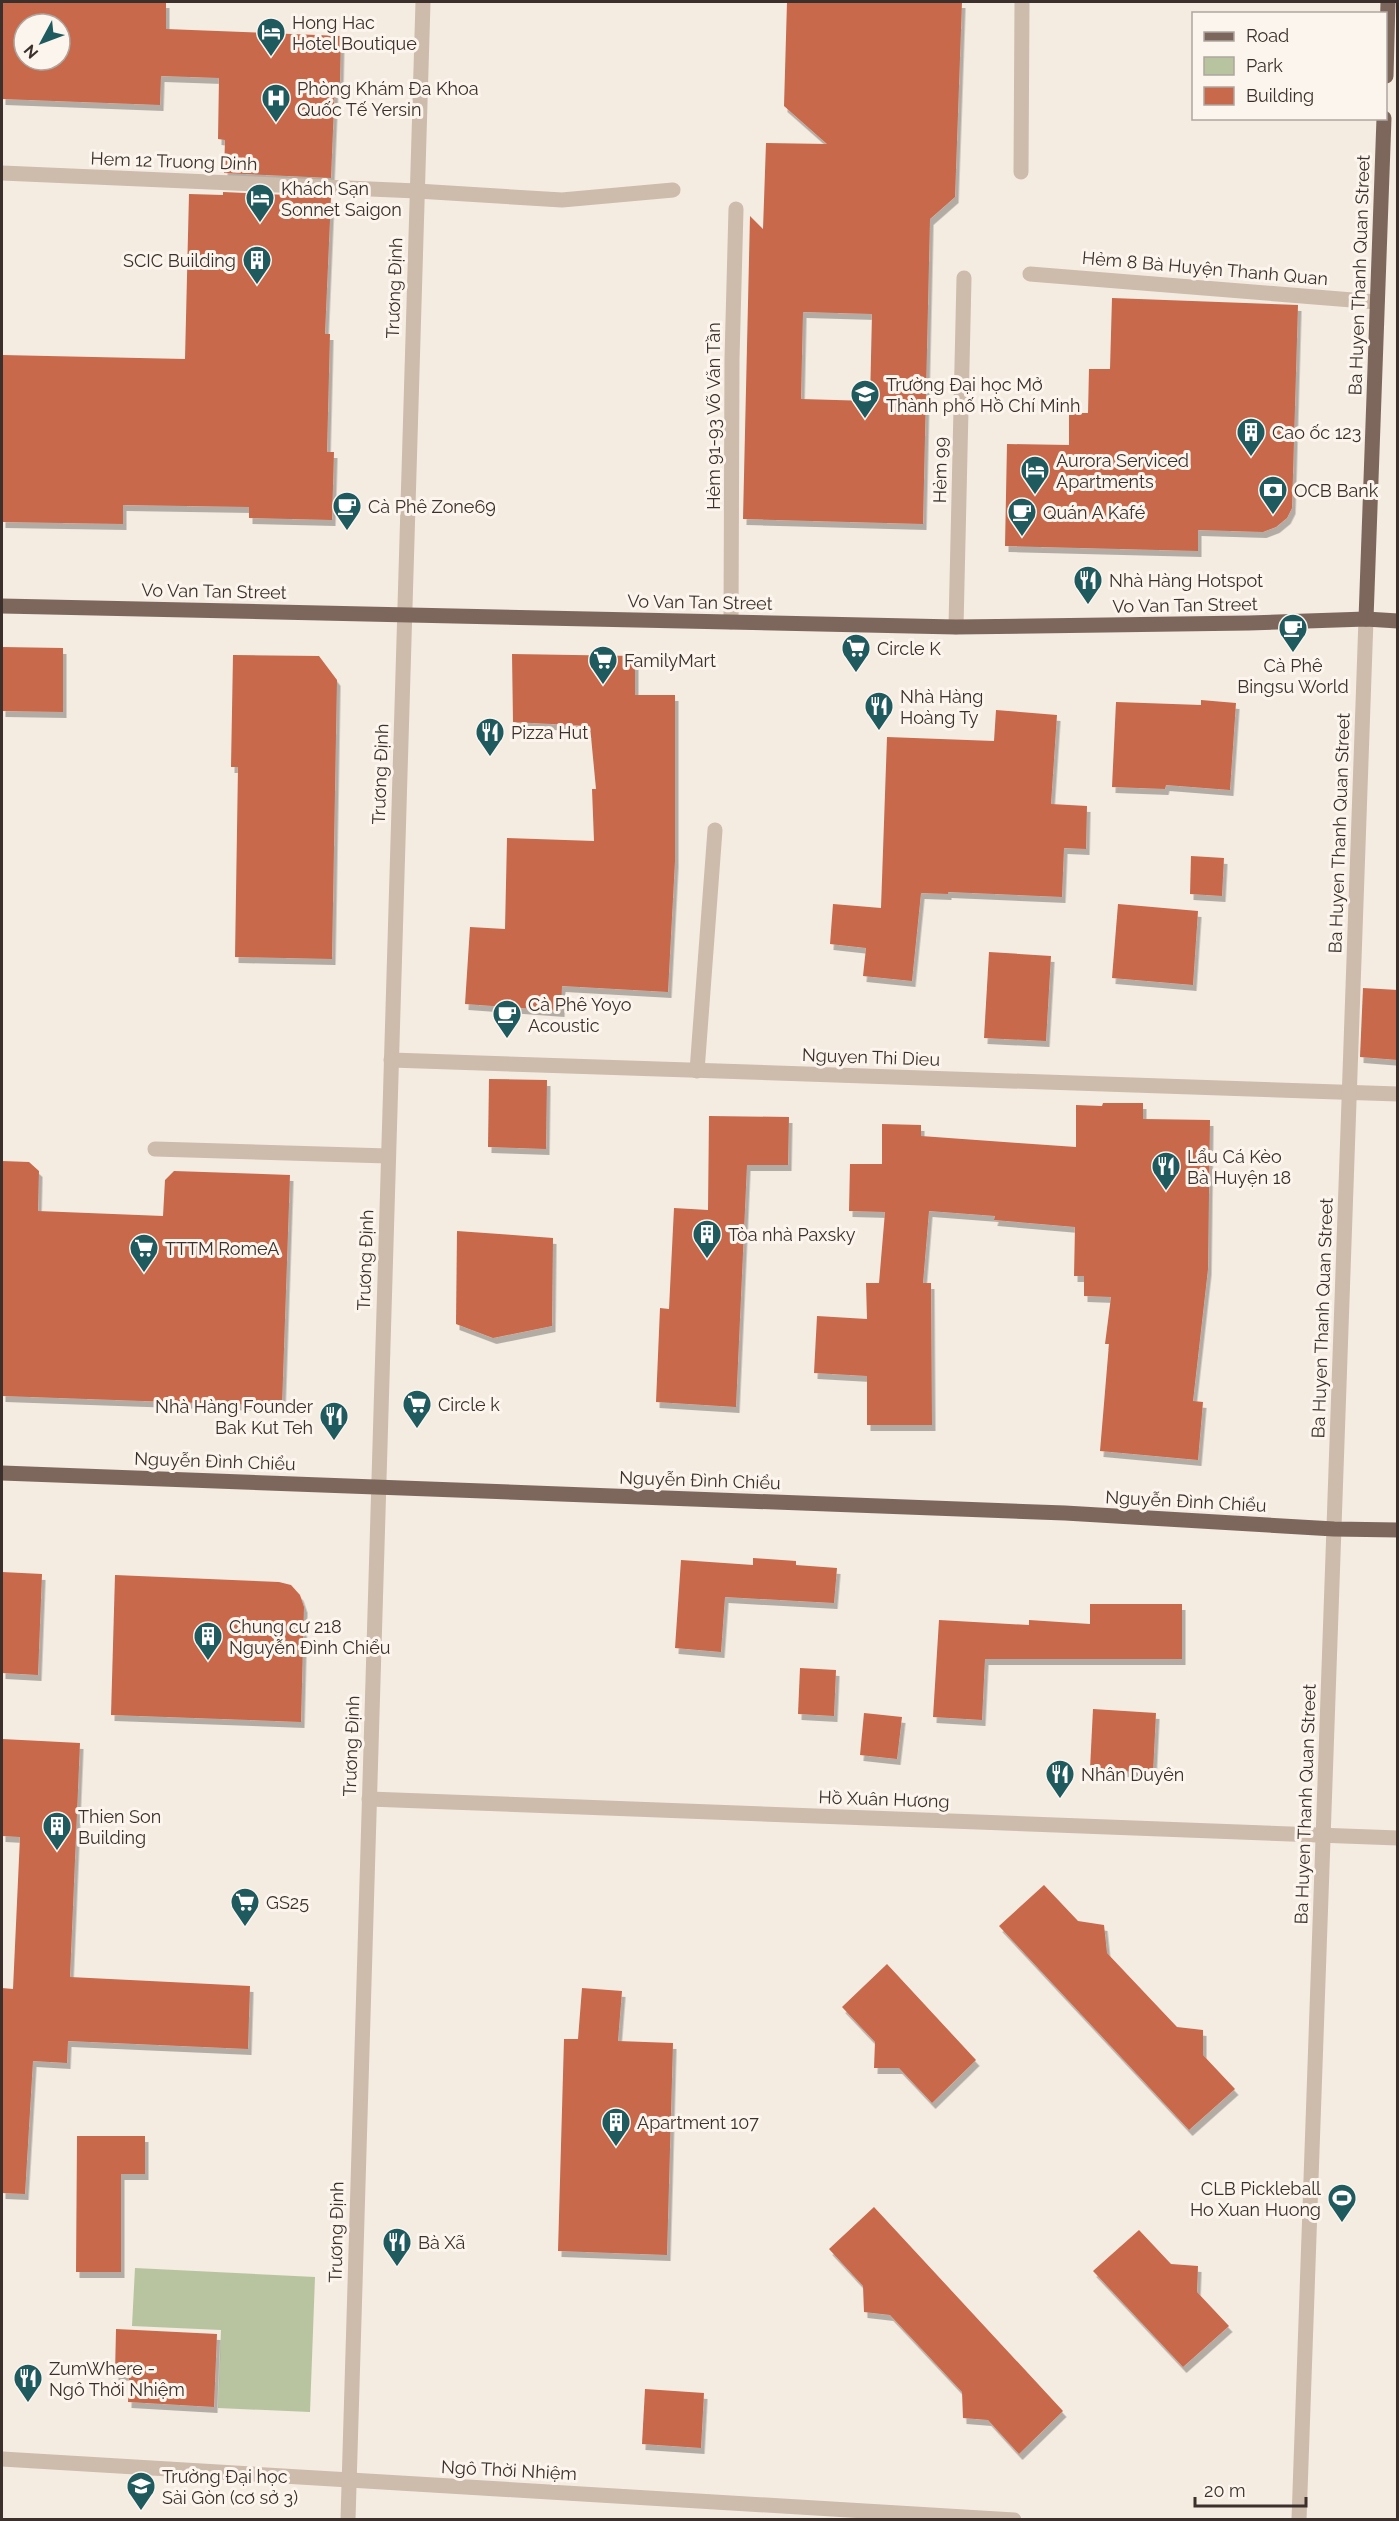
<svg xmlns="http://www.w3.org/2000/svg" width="1399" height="2521" viewBox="0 0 1399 2521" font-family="Raleway,sans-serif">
  <defs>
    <filter id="shadow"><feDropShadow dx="3.5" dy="6" stdDeviation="0" flood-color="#0004"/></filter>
  </defs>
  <rect width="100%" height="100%" fill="#f4ebe1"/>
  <!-- green -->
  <path fill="#b8c4a0" d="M 135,2268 L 315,2277 L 310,2412 L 218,2408 L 221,2330 L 132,2326 Z"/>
  <!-- building -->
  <g fill="#c8694b" fill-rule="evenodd" filter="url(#shadow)">
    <path d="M 2,2 L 166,2 L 166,29 L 341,36 L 340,82 L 335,82 L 331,178 L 224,173 L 225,140 L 218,139 L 219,78 L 161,76 L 160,105 L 2,99 ZM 24,24 L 60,24 L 60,60 L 24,60 Z"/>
    <path d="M 787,2 L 962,2 L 955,197 L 930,219 L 923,524 L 743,519 L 750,216 L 763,229 L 766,143 L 827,144 L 784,106 ZM 803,312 L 872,314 L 870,401 L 801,399 Z"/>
    <path d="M 223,192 L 331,197 L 325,334 L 330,334 L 327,452 L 334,452 L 332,520 L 249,518 L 249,507 L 123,505 L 123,524 L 2,522 L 2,355 L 185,359 L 189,194 L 223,195 Z"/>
    <path d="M 1112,298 L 1298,305 L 1292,508 L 1287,518 L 1276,527 L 1263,532 L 1198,530 L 1198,551 L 1005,546 L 1007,444 L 1069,445 L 1069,413 L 1088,413 L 1089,369 L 1110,369 Z"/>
    <path d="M 2,647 L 63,648 L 63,712 L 2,711 Z"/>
    <path d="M 512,654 L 635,656 L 635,695 L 675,695 L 675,861 L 668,992 L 562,986 L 561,1011 L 465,1004 L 470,927 L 505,929 L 507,838 L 594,841 L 592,789 L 596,789 L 590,726 L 513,722 Z"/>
    <path d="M 233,655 L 319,656 L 337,680 L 332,959 L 235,957 L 238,767 L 231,767 Z"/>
    <path d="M 1201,700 L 1236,703 L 1230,790 L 1166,785 L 1165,789 L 1112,787 L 1116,702 L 1201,705 Z"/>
    <path d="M 996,710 L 1057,715 L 1051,804 L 1087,806 L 1086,849 L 1064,848 L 1062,897 L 948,892 L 948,894 L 921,893 L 912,981 L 863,976 L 866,948 L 830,944 L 833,904 L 881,908 L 887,737 L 994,741 Z"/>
    <path d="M 1191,856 L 1224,858 L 1222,896 L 1190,894 Z"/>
    <path d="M 1118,904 L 1198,911 L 1193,985 L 1112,978 Z"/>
    <path d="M 989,952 L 1051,956 L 1046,1041 L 984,1038 Z"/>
    <path d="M 1363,988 L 1398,990 L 1398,1060 L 1360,1057 Z"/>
    <path d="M 489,1079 L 547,1080 L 546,1149 L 488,1147 Z"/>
    <path d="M 1103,1103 L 1143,1103 L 1143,1119 L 1210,1120 L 1208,1269 L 1193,1401 L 1203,1402 L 1198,1460 L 1100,1451 L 1109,1344 L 1105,1344 L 1111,1297 L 1084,1296 L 1084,1276 L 1074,1276 L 1075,1227 L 994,1220 L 995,1216 L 929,1211 L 923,1283 L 931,1283 L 932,1425 L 867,1425 L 867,1376 L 814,1373 L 817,1316 L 867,1319 L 866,1283 L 879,1283 L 885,1212 L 849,1211 L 850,1164 L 882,1164 L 882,1124 L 921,1125 L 921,1136 L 1076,1147 L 1076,1105 L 1102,1106 Z"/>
    <path d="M 709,1116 L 789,1117 L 788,1165 L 747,1165 L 736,1407 L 656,1402 L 660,1308 L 669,1309 L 674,1208 L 708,1210 Z"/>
    <path d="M 2,1161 L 29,1162 L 39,1171 L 38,1211 L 163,1216 L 165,1180 L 174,1171 L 290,1175 L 282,1406 L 2,1396 Z"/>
    <path d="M 457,1231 L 553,1238 L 552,1326 L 493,1338 L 456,1324 Z"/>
    <path d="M 753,1558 L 796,1561 L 796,1565 L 837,1568 L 834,1603 L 725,1597 L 721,1652 L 675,1648 L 681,1560 L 753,1565 Z"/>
    <path d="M 2,1572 L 42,1574 L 38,1675 L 2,1673 Z"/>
    <path d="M 115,1575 L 279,1582 L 291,1585 L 300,1595 L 304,1607 L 301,1722 L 111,1715 Z"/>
    <path d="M 1090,1604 L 1182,1604 L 1182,1659 L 985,1659 L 982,1720 L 933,1717 L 939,1620 L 1029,1625 L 1029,1620 L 1090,1624 Z"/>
    <path d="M 800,1668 L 836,1670 L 834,1716 L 798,1714 Z"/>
    <path d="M 1093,1709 L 1156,1713 L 1153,1773 L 1090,1769 Z"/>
    <path d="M 864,1713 L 902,1717 L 897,1759 L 860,1755 Z"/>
    <path d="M 2,1739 L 80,1743 L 70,1977 L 250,1986 L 248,2049 L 68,2041 L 67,2063 L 33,2061 L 25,2194 L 2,2193 L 2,1988 L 13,1989 L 20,1837 L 2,1836 Z"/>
    <path d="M 1044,1885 L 1078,1921 L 1104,1925 L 1107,1953 L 1177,2027 L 1203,2030 L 1203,2055 L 1235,2089 L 1189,2130 L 999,1926 Z"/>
    <path d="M 887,1964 L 976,2060 L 932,2103 L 899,2068 L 874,2068 L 875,2042 L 842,2007 Z"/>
    <path d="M 582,1988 L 622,1991 L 618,2041 L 673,2043 L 667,2255 L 558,2251 L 564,2039 L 578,2039 Z"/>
    <path d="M 77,2136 L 145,2136 L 145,2174 L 121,2174 L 121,2272 L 76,2272 Z"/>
    <path d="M 874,2207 L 1063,2411 L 1019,2454 L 988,2420 L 963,2418 L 962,2392 L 890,2315 L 864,2312 L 863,2286 L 829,2249 Z"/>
    <path d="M 1139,2230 L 1171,2264 L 1198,2266 L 1197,2292 L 1229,2326 L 1183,2367 L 1093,2271 Z"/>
    <path d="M 116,2329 L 217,2334 L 214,2407 L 128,2402 L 129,2375 L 115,2374 Z"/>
    <path d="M 645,2389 L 704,2393 L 701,2448 L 642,2444 Z"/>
  </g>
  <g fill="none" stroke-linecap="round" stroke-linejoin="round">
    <!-- minor -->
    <g stroke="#cdbbac" stroke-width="15">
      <path d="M 1021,172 L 1022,2"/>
      <path d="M 2,173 L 417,191 L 562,200 L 673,190"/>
      <path d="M 1030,274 L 1377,302"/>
      <path d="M 731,622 L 732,359 L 736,209"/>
      <path d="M 956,627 L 964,278"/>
      <path d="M 391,1060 L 1398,1094"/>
      <path d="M 697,1071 L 715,830"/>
      <path d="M 155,1149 L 388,1156"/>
      <path d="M 369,1799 L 1398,1838"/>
      <path d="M 2,2459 L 1014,2520"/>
      <path d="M 348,2520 L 423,2"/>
      <path d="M 1299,2520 L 1366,619"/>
    </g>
    <!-- major -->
    <g stroke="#7d675c" stroke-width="15">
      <path d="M 1386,76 L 1388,2"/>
      <path d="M 2,606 L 956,627 L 1249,623 L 1366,619 L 1398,621"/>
      <path d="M 1366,619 L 1384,118"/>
      <path d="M 2,1473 L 1065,1513 L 1334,1529 L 1398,1530"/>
    </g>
  </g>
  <!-- icons -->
  <defs>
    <g id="hotel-pin" transform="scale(1.5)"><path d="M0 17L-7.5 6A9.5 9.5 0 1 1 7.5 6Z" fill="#1f5a5e" stroke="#fbf5ee"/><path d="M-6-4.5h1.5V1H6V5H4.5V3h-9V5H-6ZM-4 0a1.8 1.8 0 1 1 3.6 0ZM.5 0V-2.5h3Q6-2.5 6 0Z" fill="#fff"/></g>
    <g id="hospital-pin" transform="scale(1.5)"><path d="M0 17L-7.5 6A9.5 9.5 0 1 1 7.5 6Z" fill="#1f5a5e" stroke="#fbf5ee"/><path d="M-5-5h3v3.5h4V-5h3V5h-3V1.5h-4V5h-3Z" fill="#fff"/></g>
    <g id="building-pin" transform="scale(1.5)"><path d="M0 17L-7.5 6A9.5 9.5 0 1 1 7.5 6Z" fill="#1f5a5e" stroke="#fbf5ee"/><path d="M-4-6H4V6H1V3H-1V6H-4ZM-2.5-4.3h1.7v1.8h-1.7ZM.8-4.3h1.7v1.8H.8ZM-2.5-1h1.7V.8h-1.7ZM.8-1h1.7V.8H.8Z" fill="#fff"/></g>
    <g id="university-pin" transform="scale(1.5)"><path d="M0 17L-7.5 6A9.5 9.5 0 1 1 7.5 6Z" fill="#1f5a5e" stroke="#fbf5ee"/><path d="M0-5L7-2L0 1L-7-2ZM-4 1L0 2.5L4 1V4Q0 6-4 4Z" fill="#fff"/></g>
    <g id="bank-pin" transform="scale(1.5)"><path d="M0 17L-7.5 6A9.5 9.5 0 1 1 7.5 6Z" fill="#1f5a5e" stroke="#fbf5ee"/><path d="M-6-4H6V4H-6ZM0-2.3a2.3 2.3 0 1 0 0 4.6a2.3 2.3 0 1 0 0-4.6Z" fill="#fff"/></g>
    <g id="cafe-pin" transform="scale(1.5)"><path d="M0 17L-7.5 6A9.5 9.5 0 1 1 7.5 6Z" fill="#1f5a5e" stroke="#fbf5ee"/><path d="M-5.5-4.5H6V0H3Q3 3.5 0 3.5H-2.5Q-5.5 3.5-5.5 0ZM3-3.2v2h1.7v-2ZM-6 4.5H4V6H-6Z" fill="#fff"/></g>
    <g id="restaurant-pin" transform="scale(1.5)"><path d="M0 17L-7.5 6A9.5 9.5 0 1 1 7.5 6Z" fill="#1f5a5e" stroke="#fbf5ee"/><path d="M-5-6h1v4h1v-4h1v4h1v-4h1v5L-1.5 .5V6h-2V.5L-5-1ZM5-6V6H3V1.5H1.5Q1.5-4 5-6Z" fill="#fff"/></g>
    <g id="supermarket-pin" transform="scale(1.5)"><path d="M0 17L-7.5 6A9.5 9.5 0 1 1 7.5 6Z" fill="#1f5a5e" stroke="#fbf5ee"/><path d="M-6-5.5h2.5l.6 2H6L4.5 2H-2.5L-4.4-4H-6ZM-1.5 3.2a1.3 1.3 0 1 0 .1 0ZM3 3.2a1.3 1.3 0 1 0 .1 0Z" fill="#fff"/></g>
    <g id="stadium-pin" transform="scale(1.5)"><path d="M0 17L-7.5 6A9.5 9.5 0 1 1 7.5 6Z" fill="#1f5a5e" stroke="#fbf5ee"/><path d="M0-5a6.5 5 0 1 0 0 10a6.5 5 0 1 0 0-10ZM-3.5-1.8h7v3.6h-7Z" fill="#fff"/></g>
  </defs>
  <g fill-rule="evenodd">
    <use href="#hotel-pin" x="271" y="32"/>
    <use href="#hospital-pin" x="276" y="98"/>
    <use href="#hotel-pin" x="260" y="198"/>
    <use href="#building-pin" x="257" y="260"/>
    <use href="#university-pin" x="865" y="394"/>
    <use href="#building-pin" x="1251" y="432"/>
    <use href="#hotel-pin" x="1035" y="470"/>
    <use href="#bank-pin" x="1273" y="490"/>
    <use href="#cafe-pin" x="347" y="506"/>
    <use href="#cafe-pin" x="1022" y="512"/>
    <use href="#restaurant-pin" x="1088" y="580"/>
    <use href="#cafe-pin" x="1293" y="628"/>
    <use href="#supermarket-pin" x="856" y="648"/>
    <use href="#supermarket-pin" x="603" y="660"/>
    <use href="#restaurant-pin" x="879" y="706"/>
    <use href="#restaurant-pin" x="490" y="732"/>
    <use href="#cafe-pin" x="507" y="1014"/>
    <use href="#restaurant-pin" x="1166" y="1166"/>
    <use href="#building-pin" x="707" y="1234"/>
    <use href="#supermarket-pin" x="144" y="1248"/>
    <use href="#supermarket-pin" x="417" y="1404"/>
    <use href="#restaurant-pin" x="334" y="1416"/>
    <use href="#building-pin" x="208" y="1636"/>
    <use href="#restaurant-pin" x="1060" y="1774"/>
    <use href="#building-pin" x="57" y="1826"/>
    <use href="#supermarket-pin" x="245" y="1902"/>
    <use href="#building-pin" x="616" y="2122"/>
    <use href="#stadium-pin" x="1342" y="2198"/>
    <use href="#restaurant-pin" x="397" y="2242"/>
    <use href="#restaurant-pin" x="28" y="2378"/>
    <use href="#university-pin" x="141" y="2486"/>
  </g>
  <g text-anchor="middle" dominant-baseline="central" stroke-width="6" stroke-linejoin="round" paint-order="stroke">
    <!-- poi labels -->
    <g font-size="18" fill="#3b302b" stroke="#fbf5ee" text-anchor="start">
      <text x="292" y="22">Hong Hac<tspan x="292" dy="21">Hotel Boutique</tspan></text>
      <text x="297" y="88">Phòng Khám Đa Khoa<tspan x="297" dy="21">Quốc Tế Yersin</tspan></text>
      <text x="281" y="188">Khách Sạn<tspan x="281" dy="21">Sonnet Saigon</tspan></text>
      <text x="236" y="260" text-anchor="end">SCIC Building</text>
      <text x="886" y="384">Trường Đại học Mở<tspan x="886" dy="21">Thành phố Hồ Chí Minh</tspan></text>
      <text x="1272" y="432">Cao ốc 123</text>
      <text x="1056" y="460">Aurora Serviced<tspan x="1056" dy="21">Apartments</tspan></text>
      <text x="1294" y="490">OCB Bank</text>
      <text x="368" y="506">Cà Phê Zone69</text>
      <text x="1043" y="512">Quán A Kafé</text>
      <text x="1109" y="580">Nhà Hàng Hotspot</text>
      <text x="877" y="648">Circle K</text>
      <text x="624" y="660">FamilyMart</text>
      <text x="1293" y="665" text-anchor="middle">Cà Phê<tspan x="1293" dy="21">Bingsu World</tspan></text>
      <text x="900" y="696">Nhà Hàng<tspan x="900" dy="21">Hoàng Ty</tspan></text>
      <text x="511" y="732">Pizza Hut</text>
      <text x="528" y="1004">Cà Phê Yoyo<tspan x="528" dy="21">Acoustic</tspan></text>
      <text x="1187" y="1156">Lẩu Cá Kèo<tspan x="1187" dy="21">Bà Huyện 18</tspan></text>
      <text x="728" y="1234">Tòa nhà Paxsky</text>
      <text x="165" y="1248">TTTM RomeA</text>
      <text x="438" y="1404">Circle k</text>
      <text x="313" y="1406" text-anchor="end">Nhà Hàng Founder<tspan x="313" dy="21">Bak Kut Teh</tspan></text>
      <text x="229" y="1626">Chung cư 218<tspan x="229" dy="21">Nguyễn Đình Chiểu</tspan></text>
      <text x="1081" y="1774">Nhân Duyên</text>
      <text x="78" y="1816">Thien Son<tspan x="78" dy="21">Building</tspan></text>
      <text x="266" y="1902">GS25</text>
      <text x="637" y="2122">Apartment 107</text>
      <text x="1321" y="2188" text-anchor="end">CLB Pickleball<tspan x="1321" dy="21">Ho Xuan Huong</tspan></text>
      <text x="418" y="2242">Bà Xã</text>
      <text x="49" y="2368">ZumWhere -<tspan x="49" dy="21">Ngô Thời Nhiệm</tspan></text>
      <text x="162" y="2476">Trường Đại học<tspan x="162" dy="21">Sài Gòn (cơ sở 3)</tspan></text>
    </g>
    <!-- street labels -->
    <g font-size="18" fill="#3b302b" stroke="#fbf5ee">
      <text transform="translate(174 161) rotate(2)">Hem 12 Truong Dinh</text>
      <text transform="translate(1205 268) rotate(5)">Hẻm 8 Bà Huyện Thanh Quan</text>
      <text transform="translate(1359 275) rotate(-88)">Ba Huyen Thanh Quan Street</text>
      <text transform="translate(394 288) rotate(-88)">Trương Định</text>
      <text transform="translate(713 416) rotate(-90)">Hẻm 91-93 Võ Văn Tần</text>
      <text transform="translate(940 470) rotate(-89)">Hẻm 99</text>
      <text transform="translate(214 591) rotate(1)">Vo Van Tan Street</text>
      <text transform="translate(700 602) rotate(1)">Vo Van Tan Street</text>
      <text transform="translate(1185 605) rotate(-1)">Vo Van Tan Street</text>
      <text transform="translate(380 774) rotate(-88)">Trương Định</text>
      <text transform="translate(1339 833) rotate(-88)">Ba Huyen Thanh Quan Street</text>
      <text transform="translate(871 1057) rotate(2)">Nguyen Thi Dieu</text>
      <text transform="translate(365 1260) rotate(-88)">Trương Định</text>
      <text transform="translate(1322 1318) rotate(-88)">Ba Huyen Thanh Quan Street</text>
      <text transform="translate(215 1461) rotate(2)">Nguyễn Đình Chiểu</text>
      <text transform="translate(700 1480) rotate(2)">Nguyễn Đình Chiểu</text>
      <text transform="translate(1186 1501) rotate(3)">Nguyễn Đình Chiểu</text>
      <text transform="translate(351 1746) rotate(-88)">Trương Định</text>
      <text transform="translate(884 1799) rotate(2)">Hồ Xuân Hương</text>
      <text transform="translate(1305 1804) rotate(-88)">Ba Huyen Thanh Quan Street</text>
      <text transform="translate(336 2232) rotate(-89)">Trương Định</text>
      <text transform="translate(509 2470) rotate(3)">Ngô Thời Nhiệm</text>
    </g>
  </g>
  <!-- border -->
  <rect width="1399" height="2521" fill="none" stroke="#3b302b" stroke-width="6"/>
  <!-- legend -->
  <rect x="1192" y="12" width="195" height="108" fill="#fbf5ee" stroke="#aea6a0" stroke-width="1.5"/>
  <rect x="1204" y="32" width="30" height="9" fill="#7d675c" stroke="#aea6a0" stroke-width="1.5"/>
  <text x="1246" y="42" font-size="18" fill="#3b302b">Road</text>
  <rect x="1204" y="57" width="30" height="18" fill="#b8c4a0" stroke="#aea6a0" stroke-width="1.5"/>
  <text x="1246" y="72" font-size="18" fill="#3b302b">Park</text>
  <rect x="1204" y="87" width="30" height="18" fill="#c8694b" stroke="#aea6a0" stroke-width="1.5"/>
  <text x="1246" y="102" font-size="18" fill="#3b302b">Building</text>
  <!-- north arrow -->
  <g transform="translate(42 42) rotate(229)"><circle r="28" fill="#fbf5ee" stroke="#aea6a0" stroke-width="1.5"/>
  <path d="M0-4.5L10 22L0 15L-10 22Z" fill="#1f5a5e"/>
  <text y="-9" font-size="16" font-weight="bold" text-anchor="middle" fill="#3b302b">N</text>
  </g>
  <!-- scale -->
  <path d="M1195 2497v9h111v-9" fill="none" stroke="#3b302b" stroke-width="3"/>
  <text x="1204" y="2497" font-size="18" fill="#3b302b" stroke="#fbf5ee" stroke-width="4.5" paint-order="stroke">20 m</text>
</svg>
